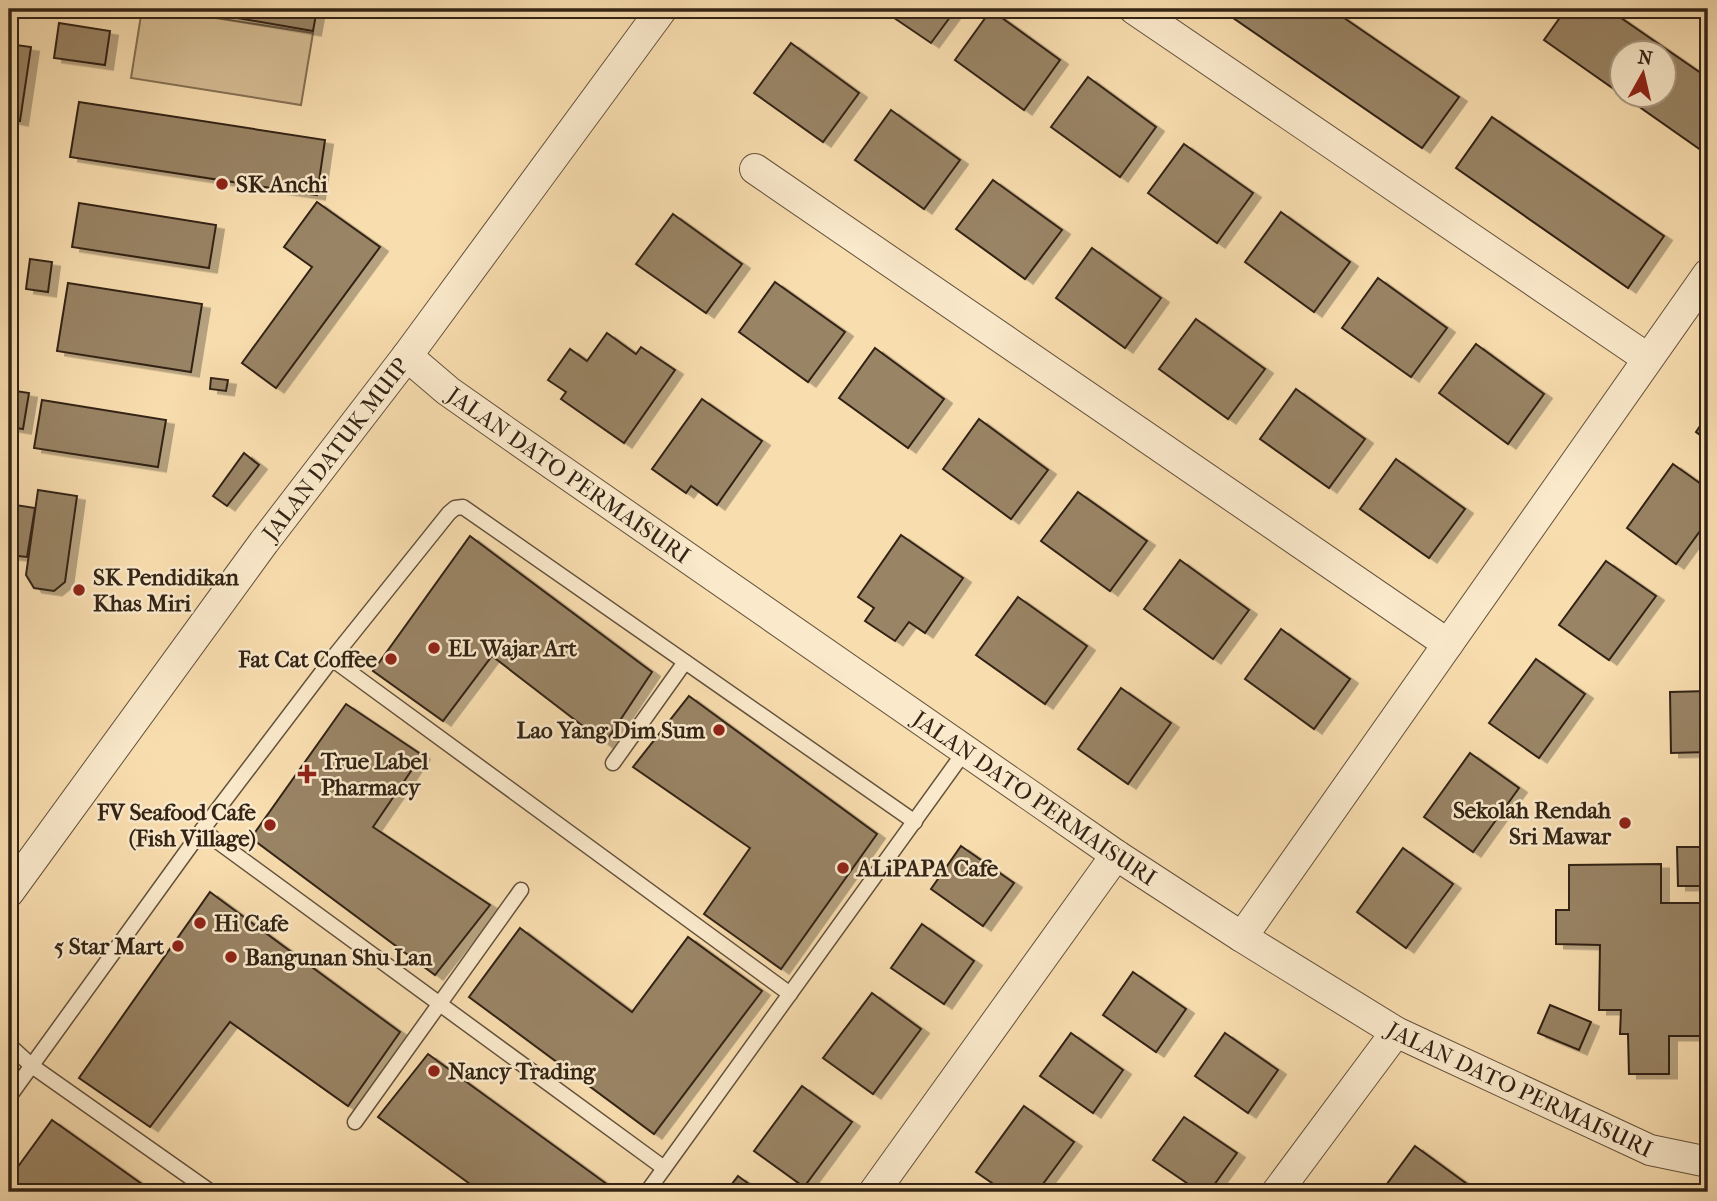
<svg xmlns="http://www.w3.org/2000/svg" width="1717" height="1201" viewBox="0 0 1717 1201" font-family="'IM FELL French Canon',serif">
  <defs>
    <filter id="shadow"><feDropShadow dx="8" dy="4.5" stdDeviation="0" flood-color="#0004"/></filter>
  </defs>
  <rect width="100%" height="100%" fill="#f8ddaf"/>
  <filter id="stains"><feTurbulence type="fractalNoise" baseFrequency=".00286" numOctaves="4"/><feColorMatrix values="0 0 0 0 .2 0 0 0 0 .09 0 0 0 0 .02 0 0 0 .5 -.17"/></filter>
  <radialGradient id="worn" r=".72"><stop offset=".6" stop-color="#630" stop-opacity="0"/><stop offset="1" stop-color="#630" stop-opacity=".3"/></radialGradient>
  <!-- green -->
  <path fill="#d7be95" stroke="#857155" stroke-width="2" d="M 142,9 L 158,9 L 313,33 L 301,105 L 131,78 Z"/>
  <!-- building -->
  <g fill="#998465" stroke="#332415" stroke-width="2" fill-rule="evenodd" filter="url(#shadow)">
    <path d="M 185,9 L 317,9 L 313,31 Z"/>
    <path d="M 881,9 L 956,9 L 931,43 Z"/>
    <path d="M 1220,9 L 1331,9 L 1459,97 L 1422,148 Z"/>
    <path d="M 1566,9 L 1608,9 L 1708,78 L 1708,155 L 1544,40 ZM 1622,52 L 1664,52 L 1664,94 L 1622,94 Z"/>
    <path d="M 991,10 L 1060,60 L 1024,110 L 955,60 Z"/>
    <path d="M 59,23 L 110,31 L 105,65 L 54,58 Z"/>
    <path d="M 791,43 L 859,93 L 823,142 L 754,93 Z"/>
    <path d="M 9,44 L 31,47 L 20,121 L 9,119 Z"/>
    <path d="M 1088,77 L 1156,127 L 1120,177 L 1051,127 Z"/>
    <path d="M 79,102 L 325,140 L 317,195 L 70,157 Z"/>
    <path d="M 891,110 L 960,160 L 924,209 L 855,160 Z"/>
    <path d="M 1492,117 L 1664,236 L 1628,288 L 1456,168 Z"/>
    <path d="M 1184,144 L 1253,193 L 1217,243 L 1148,193 Z"/>
    <path d="M 993,180 L 1062,230 L 1025,279 L 956,229 Z"/>
    <path d="M 317,202 L 380,247 L 276,388 L 242,363 L 312,267 L 284,247 Z"/>
    <path d="M 79,203 L 216,225 L 209,268 L 72,247 Z"/>
    <path d="M 1281,212 L 1350,262 L 1314,312 L 1245,262 Z"/>
    <path d="M 673,214 L 742,264 L 706,313 L 636,264 Z"/>
    <path d="M 1092,248 L 1161,298 L 1125,348 L 1056,298 Z"/>
    <path d="M 30,259 L 52,262 L 48,292 L 26,289 Z"/>
    <path d="M 1378,278 L 1447,328 L 1411,377 L 1342,328 Z"/>
    <path d="M 775,282 L 845,332 L 808,382 L 739,332 Z"/>
    <path d="M 68,283 L 202,304 L 191,372 L 57,351 Z"/>
    <path d="M 1196,319 L 1265,369 L 1228,419 L 1159,369 Z"/>
    <path d="M 607,333 L 636,354 L 641,347 L 675,370 L 624,443 L 561,399 L 566,392 L 548,380 L 570,349 L 587,361 Z"/>
    <path d="M 1476,344 L 1544,394 L 1508,444 L 1439,393 Z"/>
    <path d="M 875,348 L 944,399 L 908,448 L 839,398 Z"/>
    <path d="M 211,378 L 228,380 L 226,391 L 210,389 Z"/>
    <path d="M 1296,389 L 1365,439 L 1329,488 L 1260,439 Z"/>
    <path d="M 9,390 L 29,393 L 23,429 L 9,427 Z"/>
    <path d="M 702,399 L 762,441 L 717,505 L 691,486 L 686,493 L 652,469 Z"/>
    <path d="M 42,400 L 166,420 L 158,467 L 34,448 Z"/>
    <path d="M 1708,414 L 1708,441 L 1696,432 Z"/>
    <path d="M 979,419 L 1048,470 L 1011,519 L 943,469 Z"/>
    <path d="M 244,453 L 259,465 L 227,506 L 213,496 Z"/>
    <path d="M 1396,459 L 1465,509 L 1429,558 L 1360,509 Z"/>
    <path d="M 1673,464 L 1708,489 L 1708,520 L 1676,564 L 1627,528 Z"/>
    <path d="M 38,490 L 77,496 L 65,582 L 54,591 L 34,588 L 26,575 Z"/>
    <path d="M 1078,492 L 1147,541 L 1110,591 L 1041,541 Z"/>
    <path d="M 9,504 L 35,508 L 27,557 L 9,555 Z"/>
    <path d="M 901,535 L 963,578 L 925,633 L 909,622 L 895,641 L 865,621 L 874,608 L 858,597 Z"/>
    <path d="M 470,536 L 652,672 L 605,743 L 492,656 L 443,721 L 373,671 Z"/>
    <path d="M 1180,560 L 1249,610 L 1213,659 L 1144,609 Z"/>
    <path d="M 1606,561 L 1656,596 L 1609,660 L 1559,625 Z"/>
    <path d="M 1018,597 L 1087,646 L 1045,704 L 976,655 Z"/>
    <path d="M 1281,629 L 1350,679 L 1314,729 L 1245,679 Z"/>
    <path d="M 1536,659 L 1585,694 L 1539,758 L 1489,723 Z"/>
    <path d="M 1121,688 L 1171,723 L 1128,784 L 1078,749 Z"/>
    <path d="M 1708,691 L 1708,752 L 1671,753 L 1670,692 Z"/>
    <path d="M 689,696 L 877,834 L 781,969 L 704,914 L 750,848 L 633,767 Z"/>
    <path d="M 346,704 L 422,755 L 373,827 L 490,905 L 435,975 L 251,838 Z"/>
    <path d="M 1470,753 L 1519,788 L 1473,852 L 1424,817 Z"/>
    <path d="M 961,846 L 1014,883 L 983,926 L 931,889 Z"/>
    <path d="M 1677,847 L 1708,847 L 1708,886 L 1678,886 Z"/>
    <path d="M 1403,848 L 1453,884 L 1406,948 L 1357,912 Z"/>
    <path d="M 1661,864 L 1661,903 L 1708,903 L 1708,1036 L 1669,1036 L 1669,1074 L 1629,1074 L 1628,1034 L 1620,1034 L 1621,1010 L 1599,1010 L 1600,945 L 1556,944 L 1556,910 L 1569,910 L 1569,865 Z"/>
    <path d="M 210,892 L 400,1032 L 348,1106 L 230,1022 L 150,1127 L 79,1078 Z"/>
    <path d="M 922,924 L 974,961 L 944,1004 L 891,968 Z"/>
    <path d="M 520,928 L 632,1012 L 688,937 L 762,991 L 654,1134 L 469,997 Z"/>
    <path d="M 1133,972 L 1186,1009 L 1156,1052 L 1103,1015 Z"/>
    <path d="M 872,993 L 921,1029 L 873,1094 L 823,1058 Z"/>
    <path d="M 1550,1005 L 1591,1022 L 1579,1050 L 1538,1033 Z"/>
    <path d="M 1071,1033 L 1123,1070 L 1093,1113 L 1040,1076 Z"/>
    <path d="M 1225,1033 L 1278,1070 L 1248,1113 L 1195,1076 Z"/>
    <path d="M 428,1054 L 615,1190 L 613,1192 L 481,1192 L 378,1117 Z"/>
    <path d="M 802,1086 L 852,1122 L 804,1187 L 754,1151 Z"/>
    <path d="M 1024,1106 L 1074,1142 L 1037,1192 L 1005,1192 L 976,1172 Z"/>
    <path d="M 1184,1117 L 1237,1153 L 1209,1192 L 1200,1192 L 1153,1160 Z"/>
    <path d="M 52,1120 L 153,1192 L 17,1192 L 9,1186 L 9,1179 Z"/>
    <path d="M 1415,1146 L 1478,1192 L 1381,1192 Z"/>
    <path d="M 738,1176 L 760,1192 L 726,1192 Z"/>
  </g>
  <g fill="none" stroke-linecap="round" stroke-linejoin="round">
    <!-- service casing -->
    <g stroke="#64523c" stroke-width="17">
      <g id="service">
        <path d="M 332,659 L 790,994"/>
        <path d="M 613,763 L 685,662"/>
        <path d="M 202,830 L 664,1168"/>
        <path d="M 9,1045 L 32,1066 L 211,1192"/>
        <path d="M 9,1097 L 202,830 L 332,659 L 449,513 L 455,508 L 463,507 L 915,822"/>
        <path d="M 355,1122 L 521,890"/>
        <path d="M 647,1192 L 965,751"/>
      </g>
    </g>
    <!-- minor casing -->
    <g stroke="#64523c" stroke-width="32">
      <g id="minor">
        <path d="M 1134,9 L 1647,358"/>
        <path d="M 755,169 L 1448,644"/>
        <path id="s1" d="M 407,356 L 448,391 L 512,436 L 1116,855 L 1242,937 L 1396,1032 L 1650,1150 L 1708,1162"/>
        <path id="s2" d="M 9,892 L 264,542 L 407,356 L 662,9"/>
        <path d="M 1242,937 L 1708,274"/>
        <path d="M 874,1192 L 1116,855"/>
        <path d="M 1277,1192 L 1396,1032"/>
      </g>
    </g>
    <!-- service -->
    <use href="#service" stroke="#fae9cb" stroke-width="14"/>
    <!-- minor -->
    <use href="#minor" stroke="#fae9cb" stroke-width="30"/>
  </g>
  <!-- markers -->
  <g fill="#8f2418" stroke="#fae9cb" stroke-width="2.5">
    <circle cx="222" cy="184" r="7"/>
    <circle cx="79" cy="590" r="7"/>
    <circle cx="434" cy="648" r="7"/>
    <circle cx="391" cy="659" r="7"/>
    <circle cx="719" cy="730" r="7"/>
    <path d="M303.5 763.5h7v7h7v7h-7v7h-7v-7h-7v-7h7z"/>
    <circle cx="1625" cy="823" r="7"/>
    <circle cx="270" cy="825" r="7"/>
    <circle cx="843" cy="868" r="7"/>
    <circle cx="200" cy="923" r="7"/>
    <circle cx="178" cy="946" r="7"/>
    <circle cx="231" cy="957" r="7"/>
    <circle cx="434" cy="1071" r="7"/>
  </g>
  <g text-anchor="middle" dominant-baseline="central" stroke-width="5" stroke-linejoin="round" paint-order="stroke">
    <!-- poi labels -->
    <g font-size="23" font-weight="bold" fill="#332415" stroke="#fae9cb" text-anchor="start">
      <text x="236" y="184">SK Anchi</text>
      <text x="93" y="577">SK Pendidikan<tspan x="93" dy="26">Khas Miri</tspan></text>
      <text x="448" y="648">EL Wajar Art</text>
      <text x="377" y="659" text-anchor="end">Fat Cat Coffee</text>
      <text x="705" y="730" text-anchor="end">Lao Yang Dim Sum</text>
      <text x="321" y="761">True Label<tspan x="321" dy="26">Pharmacy</tspan></text>
      <text x="1611" y="810" text-anchor="end">Sekolah Rendah<tspan x="1611" dy="26">Sri Mawar</tspan></text>
      <text x="256" y="812" text-anchor="end">FV Seafood Cafe<tspan x="256" dy="26">(Fish Village)</tspan></text>
      <text x="857" y="868">ALiPAPA Cafe</text>
      <text x="214" y="923">Hi Cafe</text>
      <text x="164" y="946" text-anchor="end">5 Star Mart</text>
      <text x="245" y="957">Bangunan Shu Lan</text>
      <text x="448" y="1071">Nancy Trading</text>
    </g>
    <!-- street labels -->
    <g font-size="23" fill="#332415" stroke="#fae9cb">
      <text stroke="none"><textPath href="#s2" startOffset="550">JALAN DATUK MUIP</textPath></text>
      <text stroke="none"><textPath href="#s1" startOffset="201">JALAN DATO PERMAISURI</textPath></text>
      <text stroke="none"><textPath href="#s1" startOffset="768">JALAN DATO PERMAISURI</textPath></text>
      <text stroke="none"><textPath href="#s1" startOffset="1335">JALAN DATO PERMAISURI</textPath></text>
    </g>
  </g>
  <!-- margin -->
  <rect width="1717" height="1201" fill="none" stroke="#f8ddaf" stroke-width="35"/>
  <rect x="10" y="10" width="1696" height="1180" fill="none" stroke="#332415" stroke-width="3.5"/>
  <rect x="18" y="18" width="1682" height="1166" fill="none" stroke="#332415" stroke-width="2"/>
  <!-- north arrow -->
  <g transform="translate(1643 74) rotate(8)"><circle r="33" fill="#fae9cb" stroke="#aa9a82" stroke-width="2"/>
  <path d="M0-5L12 26L0 18L-12 26Z" fill="#8f2418"/>
  <text y="-10" font-size="19" font-weight="bold" text-anchor="middle" fill="#332415">N</text>
  </g>
  <rect width="100%" height="100%" filter="url(#stains)"/>
  <rect width="100%" height="100%" fill="url(#worn)"/>
</svg>
